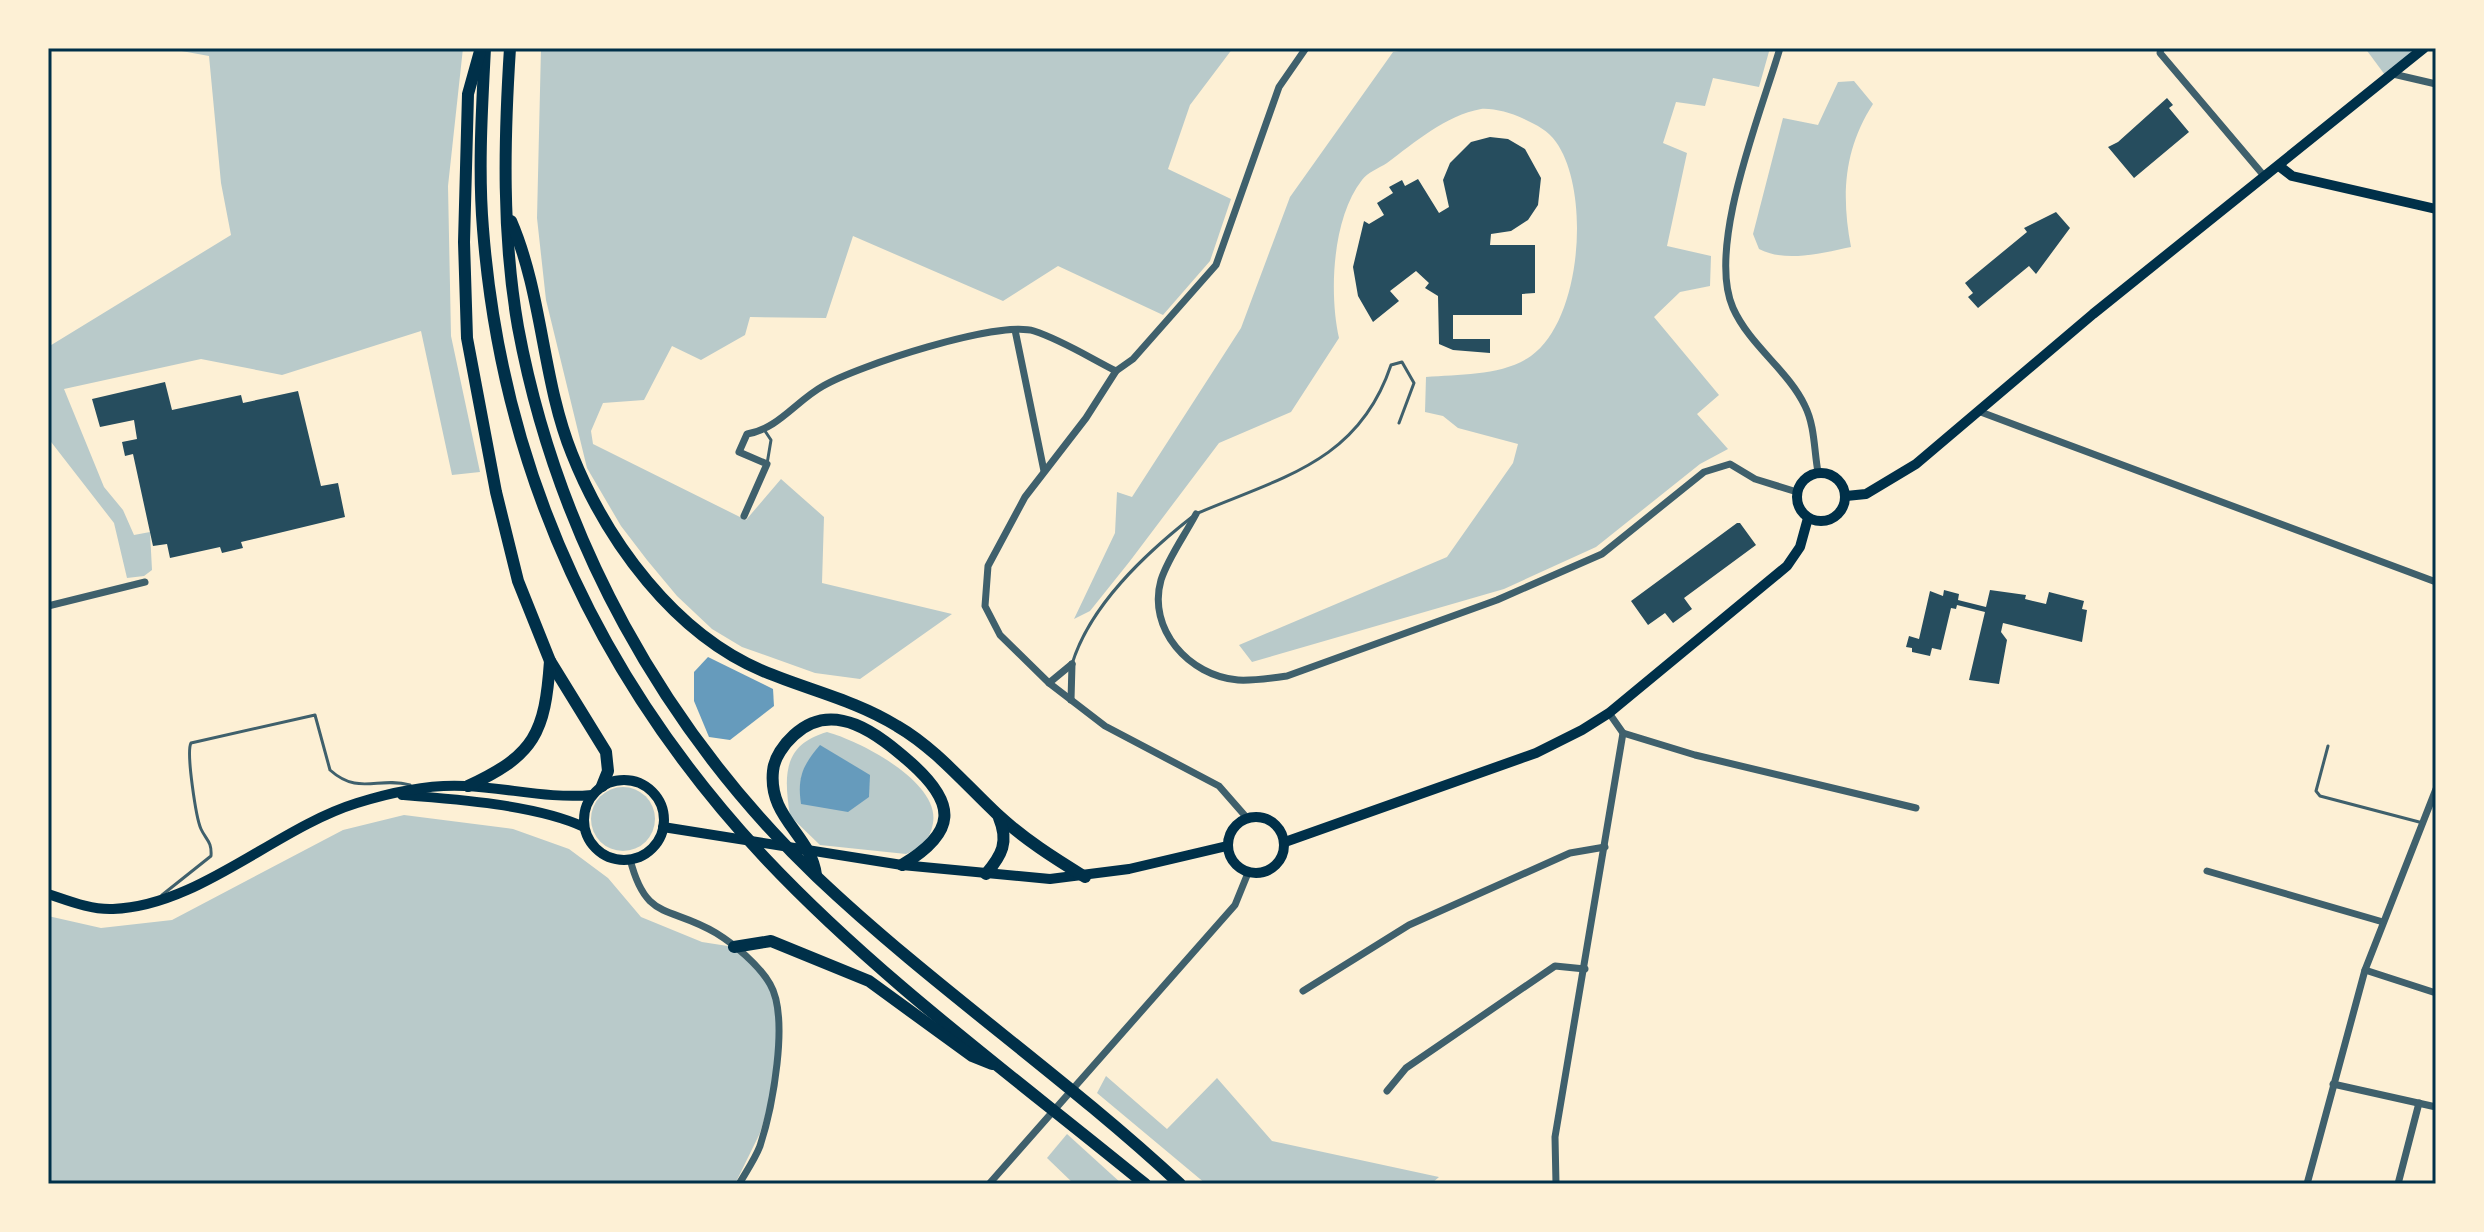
<svg xmlns="http://www.w3.org/2000/svg" width="2484" height="1232" viewBox="0 0 2484 1232" font-family="Spectral,serif">
  <rect width="100%" height="100%" fill="#fdf0d5"/>
  <!-- green -->
  <g fill="#b9caca">
    <path d="M 165,48 L 463,48 L 448,186 L 451,336 L 480,472 L 452,475 L 421,331 L 282,375 L 201,359 L 64,389 L 104,487 L 123,510 L 134,535 L 150,532 L 152,570 L 144,576 L 127,578 L 114,523 L 48,438 L 48,347 L 231,235 L 221,183 L 209,56 Z"/>
    <path d="M 541,48 L 1233,48 L 1190,105 L 1168,169 L 1231,199 L 1210,261 L 1163,315 L 1058,266 L 1003,301 L 853,236 L 826,318 L 750,317 L 745,335 L 701,360 L 672,346 L 644,400 L 603,403 L 591,431 L 593,444 L 746,520 L 781,479 L 824,517 L 822,583 L 952,614 L 860,679 L 815,673 L 742,647 L 712,629 L 677,596 L 647,560 L 621,526 L 587,468 L 546,300 L 537,218 Z"/>
    <path d="M 1424,48 L 1770,48 L 1759,87 L 1713,78 L 1705,106 L 1676,102 L 1663,143 L 1687,153 L 1667,246 L 1711,256 L 1710,286 L 1680,292 L 1654,317 L 1719,395 L 1697,414 L 1728,449 L 1700,464 L 1596,547 L 1504,589 L 1252,662 L 1239,645 L 1447,557 L 1513,463 L 1518,444 L 1458,428 L 1443,416 L 1425,412 L 1426,377 C 1460,374 1502,376 1531,356 C 1582,320 1591,191 1556,142 C 1548,130 1535,124 1522,118 C 1511,113 1493,108 1481,109 C 1446,115 1414,143 1387,163 C 1379,168 1367,173 1362,180 C 1332,218 1329,294 1339,338 L 1291,412 L 1219,443 L 1130,561 L 1090,611 L 1074,619 L 1115,533 L 1117,492 L 1132,497 L 1241,328 L 1290,197 L 1393,52 Z"/>
    <path d="M 2365,48 L 2418,48 L 2385,75 Z"/>
    <path d="M 1854,81 L 1873,104 C 1844,149 1841,195 1851,247 C 1822,253 1786,263 1759,249 L 1753,234 L 1783,118 L 1818,125 L 1838,82 Z"/>
    <path d="M 827,732 C 860,741 940,782 933,823 C 930,840 922,847 906,854 L 820,845 L 790,816 C 784,776 782,745 827,732 Z"/>
    <circle cx="623" cy="819" r="32"/>
    <path d="M 404,815 L 513,829 L 569,849 L 608,878 L 641,917 L 702,942 L 734,947 L 770,984 L 779,1012 L 774,1085 L 760,1133 L 735,1184 L 48,1184 L 48,916 L 101,928 L 172,920 L 343,830 Z"/>
    <path d="M 1106,1076 L 1167,1129 L 1217,1078 L 1272,1141 L 1439,1177 L 1431,1184 L 1206,1184 L 1097,1093 Z"/>
    <path d="M 1067,1134 L 1122,1184 L 1074,1184 L 1047,1158 Z"/>
  </g>
  <!-- water -->
  <g fill="#669bbc">
    <path d="M 708,657 L 773,689 L 774,706 L 730,740 L 709,737 L 694,701 L 694,672 Z"/>
    <path d="M 820,745 L 870,775 L 869,797 L 848,812 L 801,804 C 797,777 803,765 820,745 Z"/>
  </g>
  <!-- building -->
  <g fill="#264d5e">
    <path d="M 2167,98 L 2173,105 L 2169,108 L 2189,132 L 2134,178 L 2108,147 L 2118,142 Z"/>
    <path d="M 1490,137 L 1508,139 L 1525,149 L 1541,178 L 1538,205 L 1528,220 L 1511,231 L 1491,234 L 1490,245 L 1535,245 L 1535,293 L 1522,294 L 1522,315 L 1453,315 L 1453,339 L 1490,339 L 1490,353 L 1453,350 L 1439,344 L 1438,296 L 1425,288 L 1429,283 L 1416,271 L 1390,291 L 1399,301 L 1373,322 L 1358,296 L 1353,267 L 1364,221 L 1369,224 L 1384,215 L 1377,203 L 1393,193 L 1389,187 L 1402,180 L 1405,186 L 1418,179 L 1439,213 L 1449,207 L 1443,180 L 1450,163 L 1471,142 Z"/>
    <path d="M 2056,212 L 2070,228 L 2036,274 L 2029,266 L 1978,308 L 1968,297 L 1973,293 L 1965,283 L 2027,232 L 2024,228 Z"/>
    <path d="M 165,382 L 172,410 L 241,395 L 243,403 L 298,391 L 321,486 L 338,483 L 345,517 L 241,542 L 243,548 L 222,553 L 220,547 L 170,558 L 167,544 L 153,546 L 133,454 L 125,456 L 122,442 L 137,439 L 134,420 L 100,427 L 92,399 Z"/>
    <path d="M 1737,523 L 1740,523 L 1756,545 L 1684,598 L 1692,609 L 1673,623 L 1665,613 L 1648,625 L 1631,601 Z"/>
    <path d="M 1944,590 L 1959,594 L 1958,600 L 1986,607 L 1990,590 L 2026,595 L 2025,599 L 2046,604 L 2049,592 L 2084,601 L 2082,609 L 2087,610 L 2082,642 L 2003,623 L 2001,632 L 2007,640 L 1999,684 L 1969,680 L 1985,612 L 1957,605 L 1956,609 L 1951,608 L 1941,650 L 1932,648 L 1930,656 L 1912,652 L 1912,648 L 1906,647 L 1909,636 L 1919,639 L 1930,591 L 1943,596 Z"/>
  </g>
  <g fill="none" stroke-linecap="round" stroke-linejoin="round">
    <!-- service -->
    <g stroke="#3f606c" stroke-width="3">
      <path d="M 765,431 L 771,440 L 767,464"/>
      <path d="M 1198,513 C 1283,477 1359,461 1391,365 L 1402,362 L 1414,383 L 1399,423"/>
      <path d="M 1072,664 C 1090,605 1145,554 1192,517"/>
      <path d="M 2328,746 L 2316,791 L 2320,796 L 2423,823"/>
      <path d="M 162,895 L 211,856 C 212,841 206,840 201,829 C 196,818 186,752 191,743 L 315,715 L 330,770 C 359,796 378,776 410,785"/>
    </g>
    <!-- minor -->
    <g stroke="#3f606c" stroke-width="7">
      <path d="M 1780,48 C 1761,113 1706,247 1733,308 C 1750,346 1788,370 1805,406 C 1815,426 1814,451 1818,472"/>
      <path d="M 2161,48 L 2160,53 L 2265,177"/>
      <path d="M 2393,74 L 2436,84"/>
      <path d="M 1015,330 L 1044,471"/>
      <path d="M 1978,411 L 2436,582"/>
      <path d="M 1196,514 C 1185,535 1168,558 1161,580 C 1147,629 1189,676 1238,680 C 1254,681 1271,678 1287,676 L 1497,600 L 1602,554 L 1704,472 L 1730,464 L 1755,479 L 1797,492"/>
      <path d="M 744,516 L 767,464 L 739,452 L 747,434 C 778,429 796,401 823,386 C 857,366 998,320 1034,331 C 1062,340 1090,358 1116,371"/>
      <path d="M 48,606 L 145,582"/>
      <path d="M 1049,683 L 1072,664"/>
      <path d="M 1071,700 L 1072,664"/>
      <path d="M 1623,733 L 1695,755 L 1916,808"/>
      <path d="M 1247,818 L 1219,786 L 1105,726 L 1049,683 L 1000,635 L 985,606 L 988,566 L 1025,497 L 1086,418 L 1116,371 L 1133,359 L 1216,265 L 1279,87 L 1306,48"/>
      <path d="M 630,859 C 646,922 669,905 716,933 C 734,944 759,965 770,984 C 790,1018 772,1109 760,1146 C 755,1159 746,1172 739,1184"/>
      <path d="M 2207,871 L 2383,922"/>
      <path d="M 2365,970 L 2436,993"/>
      <path d="M 1303,991 L 1409,925 L 1570,853 L 1605,847"/>
      <path d="M 2333,1084 L 2436,1107"/>
      <path d="M 1387,1091 L 1406,1068 L 1555,966 L 1585,969"/>
      <path d="M 989,1184 L 1235,905 L 1248,873"/>
      <path d="M 1556,1184 L 1555,1137 L 1623,733 L 1609,713"/>
      <path d="M 2307,1184 L 2365,970 L 2436,789"/>
      <path d="M 2398,1184 L 2419,1103"/>
    </g>
    <!-- secondary -->
    <g stroke="#003049" stroke-width="10">
      <path d="M 2279,166 L 2292,176 L 2436,209"/>
      <circle cx="1821" cy="497" r="24"/>
      <path d="M 1846,496 L 1866,494 L 1916,464 L 2093,314 L 2424,48"/>
      <circle cx="624" cy="820" r="40"/>
      <path d="M 402,795 C 455,799 537,805 584,827"/>
      <circle cx="1256" cy="845" r="28"/>
      <path d="M 663,827 L 902,865 L 1050,879 L 1129,869 L 1227,846"/>
      <path d="M 1285,842 L 1536,753 L 1582,730 L 1609,713 L 1787,566 L 1800,547 L 1808,518"/>
      <path d="M 48,894 C 69,901 91,910 113,909 C 199,906 276,828 357,803 C 392,792 429,784 465,786 C 509,788 549,799 592,795"/>
    </g>
    <!-- motorway -->
    <g stroke="#003049" stroke-width="12">
      <path d="M 485,48 C 482,107 478,170 483,229 C 502,472 599,680 765,858 C 879,979 1017,1079 1145,1184"/>
      <path d="M 510,48 C 504,141 502,235 518,327 C 557,537 663,729 817,877 C 932,986 1064,1076 1180,1184"/>
      <path d="M 480,51 L 468,94 L 464,242 L 467,338 L 496,492 L 518,581 L 550,661 L 606,752 L 608,771 L 602,786"/>
      <path d="M 511,221 C 543,295 542,380 572,454 C 607,542 675,634 763,671 C 808,690 855,700 897,726 C 935,748 965,784 997,814 C 1024,839 1054,858 1085,877"/>
      <path d="M 468,786 C 535,755 545,733 550,661"/>
      <path d="M 986,874 C 1002,855 1009,842 999,818"/>
      <path d="M 816,875 C 811,835 768,818 773,771 C 774,758 784,744 794,735 C 834,698 879,735 911,763 C 957,804 957,832 902,865"/>
      <path d="M 734,947 L 771,941 L 869,981 L 972,1056 L 992,1064"/>
    </g>
  </g>
  <!-- border -->
  <rect width="2484" height="1232" fill="none" stroke="#fdf0d5" stroke-width="100"/>
  <rect x="50" y="50" width="2384" height="1132" fill="none" stroke="#003049" stroke-width="3"/>
</svg>
